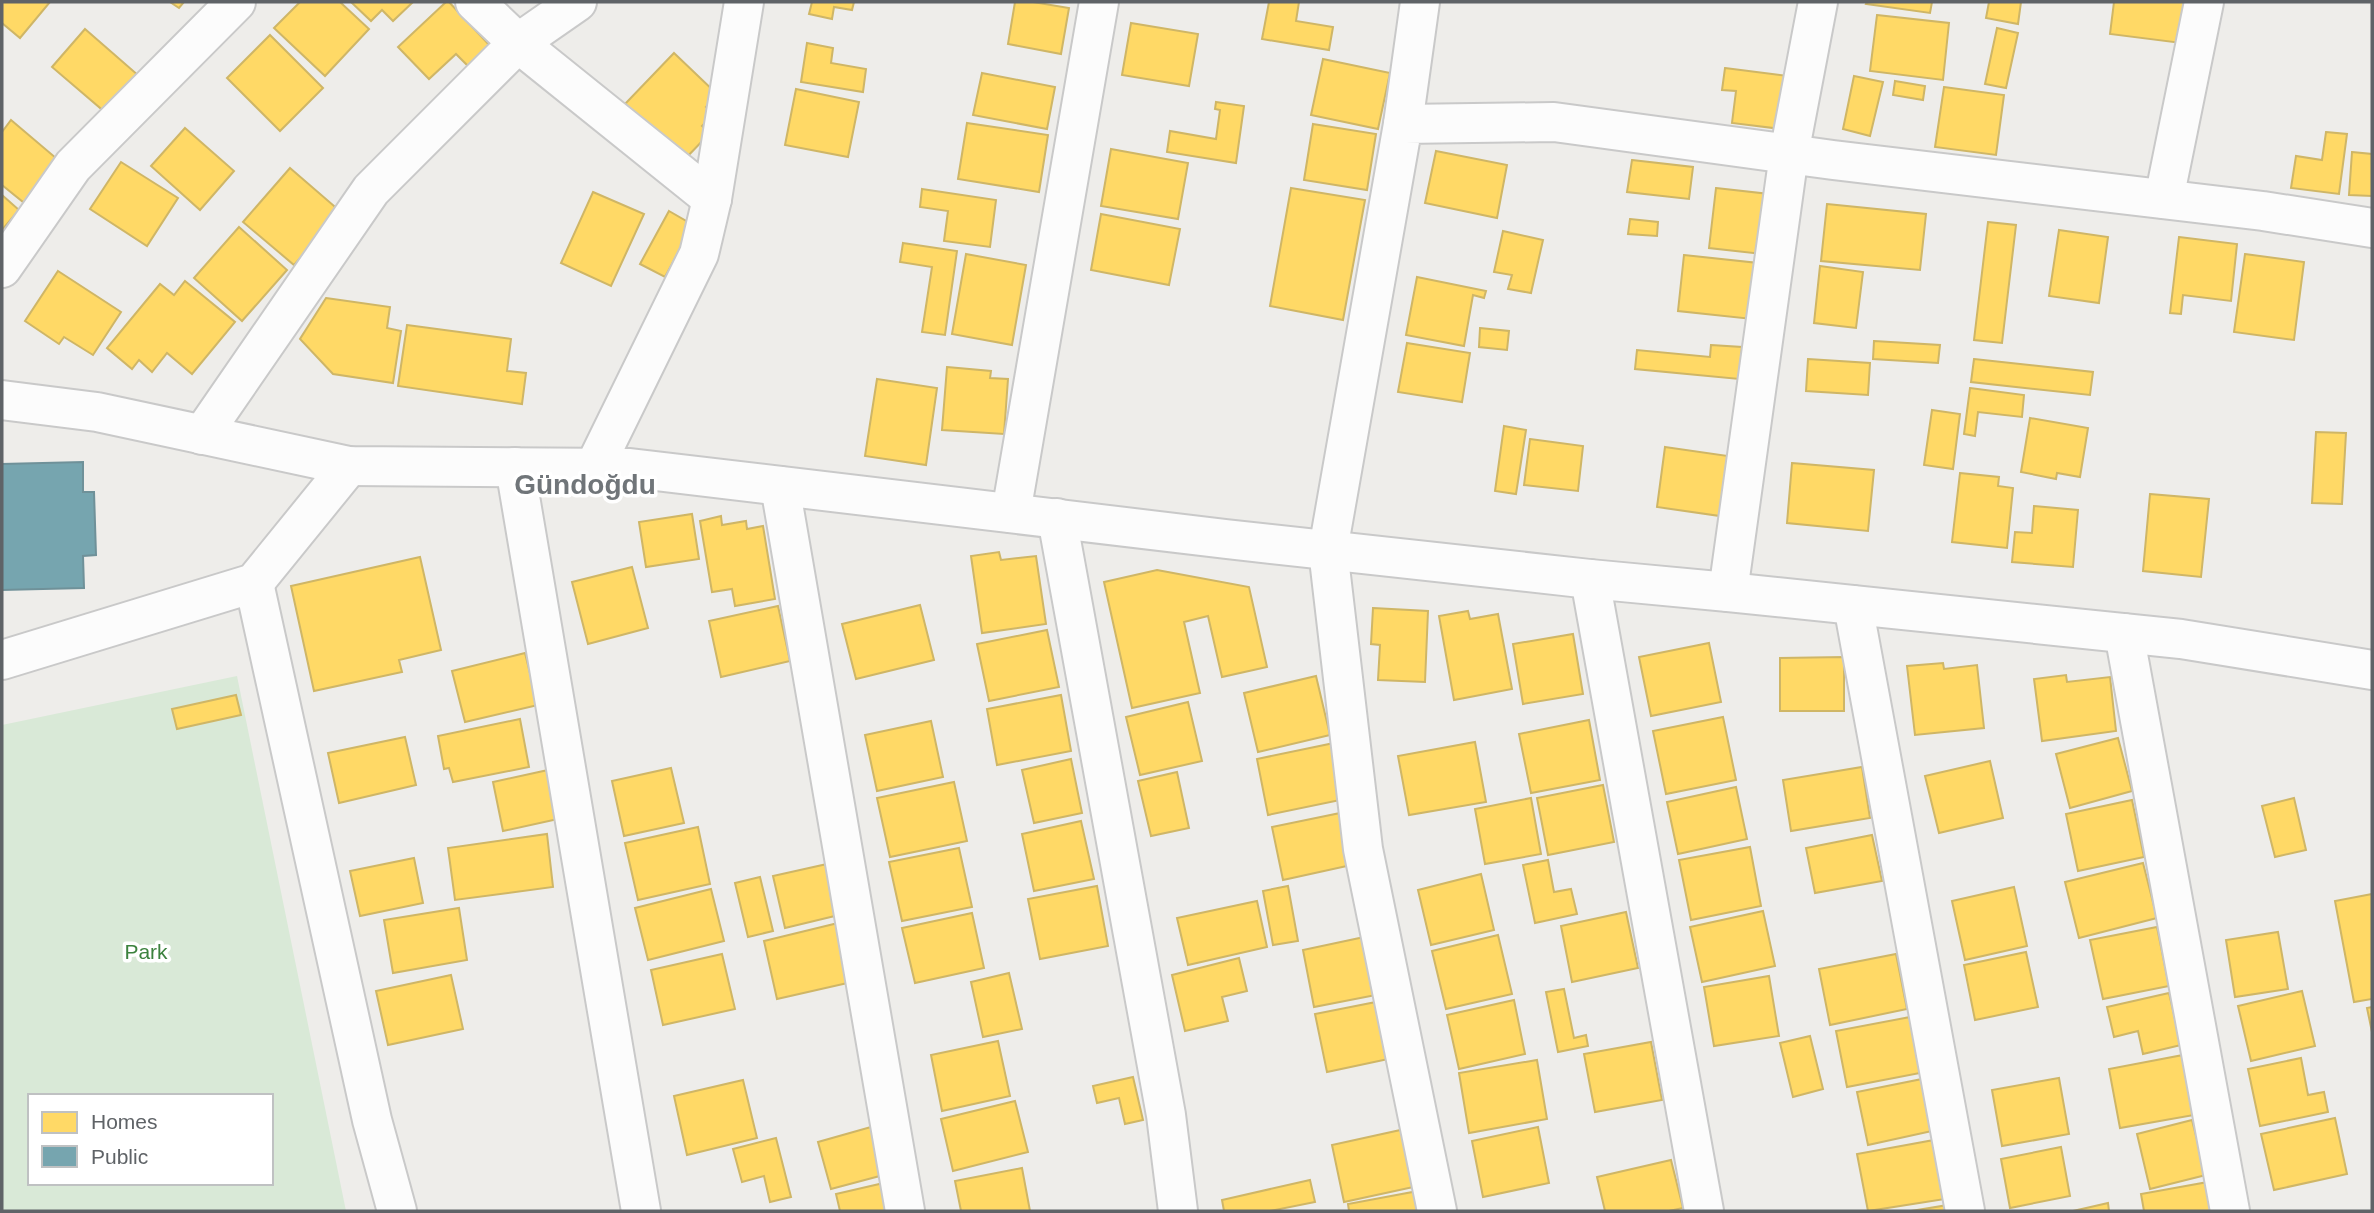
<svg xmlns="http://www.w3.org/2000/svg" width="2374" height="1213" viewBox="0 0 2374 1213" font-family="Arial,sans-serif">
  <rect width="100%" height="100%" fill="#eeedea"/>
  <!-- green -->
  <path fill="#d9e9d7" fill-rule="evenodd" d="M 237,676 L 346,1211 L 2,1211 L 2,725 ZM 30,1096 L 271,1096 L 271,1183 L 30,1183 Z"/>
  <!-- homes -->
  <g fill="#ffd966" stroke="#cfb666" stroke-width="2">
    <path d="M 2,2 L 50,2 L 20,38 L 2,23 Z"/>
    <path d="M 170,2 L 184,2 L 179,8 Z"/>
    <path d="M 300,2 L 340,2 L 369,29 L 325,76 L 274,28 Z"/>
    <path d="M 351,2 L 413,2 L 393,21 L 382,10 L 371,21 Z"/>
    <path d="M 446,2 L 449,2 L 493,49 L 471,69 L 456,54 L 429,79 L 398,47 Z"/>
    <path d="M 812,2 L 854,2 L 852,10 L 834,7 L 832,19 L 809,14 Z"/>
    <path d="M 1015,2 L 1033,2 L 1069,8 L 1061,54 L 1008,44 Z"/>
    <path d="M 1269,2 L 1299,2 L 1296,21 L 1333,27 L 1329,50 L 1262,39 Z"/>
    <path d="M 1867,2 L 1932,2 L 1930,13 L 1866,4 Z"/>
    <path d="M 1989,2 L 2021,2 L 2018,24 L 1986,18 Z"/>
    <path d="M 2114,2 L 2195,2 L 2189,44 L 2110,34 Z"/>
    <path d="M 1877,15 L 1949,23 L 1943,80 L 1870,71 Z"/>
    <path d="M 1131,23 L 1198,34 L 1189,86 L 1122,75 Z"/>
    <path d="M 1997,28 L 2018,33 L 2006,88 L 1985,84 Z"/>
    <path d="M 85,29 L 139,76 L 106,113 L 52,67 Z"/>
    <path d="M 270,35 L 323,88 L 280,131 L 227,78 Z"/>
    <path d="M 807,43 L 833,48 L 831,63 L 866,69 L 863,92 L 801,82 Z"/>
    <path d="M 674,53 L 718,95 L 706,107 L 714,114 L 702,126 L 710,133 L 683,161 L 625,104 Z"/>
    <path d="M 1323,59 L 1390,73 L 1378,129 L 1311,115 Z"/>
    <path d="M 1725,68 L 1788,76 L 1781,129 L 1732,123 L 1736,91 L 1722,90 Z"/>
    <path d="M 982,73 L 1055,87 L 1047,129 L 973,115 Z"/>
    <path d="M 1854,76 L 1883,82 L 1870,136 L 1843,129 Z"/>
    <path d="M 1895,81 L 1925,86 L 1923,100 L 1893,95 Z"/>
    <path d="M 1944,87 L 2004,95 L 1996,155 L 1935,147 Z"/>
    <path d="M 796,89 L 859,102 L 848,157 L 785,145 Z"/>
    <path d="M 1216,102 L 1244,106 L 1236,163 L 1167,152 L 1170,131 L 1216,139 L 1220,110 L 1215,109 Z"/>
    <path d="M 11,120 L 63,164 L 28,206 L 2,185 L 2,132 Z"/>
    <path d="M 967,123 L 1048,135 L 1039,192 L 958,179 Z"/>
    <path d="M 1313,124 L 1376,134 L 1367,190 L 1304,180 Z"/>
    <path d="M 185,128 L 234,171 L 200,210 L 151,166 Z"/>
    <path d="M 2326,132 L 2347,134 L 2339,194 L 2291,188 L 2296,156 L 2322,160 Z"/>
    <path d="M 1111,149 L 1188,163 L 1178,219 L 1101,206 Z"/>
    <path d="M 1436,151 L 1507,165 L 1497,218 L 1425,203 Z"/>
    <path d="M 2352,152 L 2372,154 L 2372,196 L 2349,195 Z"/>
    <path d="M 1632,160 L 1693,167 L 1689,199 L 1627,192 Z"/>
    <path d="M 121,162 L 178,198 L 147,246 L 90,209 Z"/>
    <path d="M 290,168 L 341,212 L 294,265 L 243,222 Z"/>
    <path d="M 1291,188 L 1365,200 L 1343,320 L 1270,306 Z"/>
    <path d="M 1716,188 L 1769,194 L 1762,254 L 1709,248 Z"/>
    <path d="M 922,189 L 996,200 L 990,247 L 944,241 L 948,211 L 920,207 Z"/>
    <path d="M 593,192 L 644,214 L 611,286 L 561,263 Z"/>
    <path d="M 2,195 L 19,210 L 2,230 Z"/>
    <path d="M 1827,204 L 1926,214 L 1920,270 L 1821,261 Z"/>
    <path d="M 669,211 L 693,225 L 665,277 L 640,264 Z"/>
    <path d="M 1101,214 L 1180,229 L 1169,285 L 1091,270 Z"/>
    <path d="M 1630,219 L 1658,222 L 1657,236 L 1628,234 Z"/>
    <path d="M 1988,222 L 2016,225 L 2002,343 L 1974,340 Z"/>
    <path d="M 239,227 L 287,270 L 242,321 L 194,278 Z"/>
    <path d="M 2059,230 L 2108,237 L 2099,303 L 2049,296 Z"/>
    <path d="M 1503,231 L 1543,240 L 1531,293 L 1508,289 L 1512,275 L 1494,272 Z"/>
    <path d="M 2179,237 L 2237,244 L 2231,301 L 2183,295 L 2181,314 L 2170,313 Z"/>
    <path d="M 903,243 L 957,251 L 945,335 L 922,332 L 932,267 L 900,262 Z"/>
    <path d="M 966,254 L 1026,265 L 1012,345 L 952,334 Z"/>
    <path d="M 2245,254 L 2304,262 L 2294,340 L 2234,332 Z"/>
    <path d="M 1684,255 L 1758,263 L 1752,319 L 1678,311 Z"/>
    <path d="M 1820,266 L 1863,272 L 1856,328 L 1814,323 Z"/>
    <path d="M 58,271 L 121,312 L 93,355 L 64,337 L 59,344 L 25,321 Z"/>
    <path d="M 1417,277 L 1486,291 L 1484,298 L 1473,295 L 1464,346 L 1406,335 Z"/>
    <path d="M 185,281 L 235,322 L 192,374 L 167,353 L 152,372 L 139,360 L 132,369 L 107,348 L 160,284 L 174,295 Z"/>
    <path d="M 326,298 L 390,307 L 387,328 L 401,331 L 393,383 L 333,374 L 300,339 Z"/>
    <path d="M 407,325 L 511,339 L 507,371 L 526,373 L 522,404 L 398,386 Z"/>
    <path d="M 1480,328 L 1509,331 L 1507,350 L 1479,347 Z"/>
    <path d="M 1874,341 L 1940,345 L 1938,363 L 1873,359 Z"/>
    <path d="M 1407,343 L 1470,353 L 1462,402 L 1398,392 Z"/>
    <path d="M 1711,345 L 1742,347 L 1739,379 L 1635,369 L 1637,350 L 1710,357 Z"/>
    <path d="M 1808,359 L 1870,363 L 1868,395 L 1806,391 Z"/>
    <path d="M 1974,359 L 2093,372 L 2090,395 L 1971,382 Z"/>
    <path d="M 947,367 L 991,371 L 990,378 L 1008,379 L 1004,434 L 942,430 Z"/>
    <path d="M 877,379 L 937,388 L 926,465 L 865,456 Z"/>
    <path d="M 1970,388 L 2024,395 L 2022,417 L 1978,412 L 1975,436 L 1964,434 Z"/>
    <path d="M 1932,410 L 1960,414 L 1953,469 L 1924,465 Z"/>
    <path d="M 2030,418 L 2088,428 L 2080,477 L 2057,473 L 2056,479 L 2021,472 Z"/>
    <path d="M 1504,426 L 1526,430 L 1516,494 L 1495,491 Z"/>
    <path d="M 2316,432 L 2346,433 L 2342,504 L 2312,503 Z"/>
    <path d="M 1530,439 L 1583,446 L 1578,491 L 1524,485 Z"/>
    <path d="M 1665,447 L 1728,456 L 1720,516 L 1657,507 Z"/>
    <path d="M 1792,463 L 1874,470 L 1868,531 L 1787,523 Z"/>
    <path d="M 1960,473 L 1999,477 L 1998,486 L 2013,488 L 2007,548 L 1952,542 Z"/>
    <path d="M 2150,494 L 2209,499 L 2201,577 L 2143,571 Z"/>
    <path d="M 2034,506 L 2078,510 L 2073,567 L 2012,562 L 2015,532 L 2032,533 Z"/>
    <path d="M 692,514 L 699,559 L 646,567 L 639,522 Z"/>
    <path d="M 721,516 L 722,525 L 746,521 L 747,529 L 763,526 L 775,599 L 735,606 L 732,589 L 712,592 L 700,521 Z"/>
    <path d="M 999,552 L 1001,560 L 1036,556 L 1046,624 L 982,633 L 971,556 Z"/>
    <path d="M 420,557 L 441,650 L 399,660 L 402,672 L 314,691 L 291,586 Z"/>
    <path d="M 632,567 L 648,628 L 588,644 L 572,582 Z"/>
    <path d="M 1157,570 L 1249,587 L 1267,667 L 1222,677 L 1208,616 L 1184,622 L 1200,693 L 1132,708 L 1104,582 Z"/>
    <path d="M 920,605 L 934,660 L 856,679 L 842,624 Z"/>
    <path d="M 778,606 L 790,661 L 721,677 L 709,621 Z"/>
    <path d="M 1373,608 L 1428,611 L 1425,682 L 1378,680 L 1380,645 L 1371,644 Z"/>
    <path d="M 1468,611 L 1470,619 L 1498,614 L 1512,689 L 1454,700 L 1439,616 Z"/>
    <path d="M 1047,630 L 1059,687 L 989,701 L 977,644 Z"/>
    <path d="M 1573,634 L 1583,694 L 1523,704 L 1513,644 Z"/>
    <path d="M 1709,643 L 1721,702 L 1651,716 L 1639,657 Z"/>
    <path d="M 525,653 L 538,705 L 465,722 L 452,671 Z"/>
    <path d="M 1844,657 L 1844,711 L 1780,711 L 1780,658 Z"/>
    <path d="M 1943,663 L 1944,669 L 1977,665 L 1984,728 L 1915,735 L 1907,666 Z"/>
    <path d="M 2066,675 L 2067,682 L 2110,677 L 2116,731 L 2042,741 L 2034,679 Z"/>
    <path d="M 1316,676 L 1330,735 L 1258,752 L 1244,693 Z"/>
    <path d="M 236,695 L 241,715 L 177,729 L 172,709 Z"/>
    <path d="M 1061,695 L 1071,751 L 997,765 L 987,709 Z"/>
    <path d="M 1188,702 L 1202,761 L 1140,775 L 1126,717 Z"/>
    <path d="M 1723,717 L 1736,780 L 1666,794 L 1653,731 Z"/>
    <path d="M 520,719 L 529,767 L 453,782 L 449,768 L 444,769 L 438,736 Z"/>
    <path d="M 1589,720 L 1600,780 L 1531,793 L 1519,734 Z"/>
    <path d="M 931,721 L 943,777 L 877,791 L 865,735 Z"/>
    <path d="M 405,737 L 416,785 L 339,803 L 328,753 Z"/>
    <path d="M 2118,738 L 2132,791 L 2070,808 L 2056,754 Z"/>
    <path d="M 1475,742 L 1486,802 L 1409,815 L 1398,756 Z"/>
    <path d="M 1334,743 L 1345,799 L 1268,815 L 1257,759 Z"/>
    <path d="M 1071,759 L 1082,813 L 1034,823 L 1022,770 Z"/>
    <path d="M 1990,761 L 2003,818 L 1939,833 L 1925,776 Z"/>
    <path d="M 1862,767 L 1870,818 L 1791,831 L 1783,780 Z"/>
    <path d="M 671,768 L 684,823 L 624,836 L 612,781 Z"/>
    <path d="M 548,770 L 558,819 L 503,831 L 493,782 Z"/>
    <path d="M 1177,772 L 1189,828 L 1151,836 L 1138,781 Z"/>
    <path d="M 954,782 L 967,841 L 890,857 L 877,798 Z"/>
    <path d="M 1603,785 L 1614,842 L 1548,855 L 1537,798 Z"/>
    <path d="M 1736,787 L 1747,839 L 1678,854 L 1667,802 Z"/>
    <path d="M 1531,798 L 1541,854 L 1485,864 L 1475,809 Z"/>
    <path d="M 2294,798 L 2306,850 L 2275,857 L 2262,806 Z"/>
    <path d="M 2132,800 L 2144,857 L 2078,871 L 2066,814 Z"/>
    <path d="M 1345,812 L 1356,864 L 1283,880 L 1272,827 Z"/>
    <path d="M 1081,821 L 1094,879 L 1034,891 L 1022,834 Z"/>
    <path d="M 698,827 L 710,884 L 638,900 L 625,843 Z"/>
    <path d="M 547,834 L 553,887 L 455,900 L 448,848 Z"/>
    <path d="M 1872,835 L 1882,881 L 1815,893 L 1806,848 Z"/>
    <path d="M 1750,847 L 1761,906 L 1691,920 L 1679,860 Z"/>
    <path d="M 959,848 L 972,907 L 902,921 L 889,862 Z"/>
    <path d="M 414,858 L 423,903 L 360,916 L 350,871 Z"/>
    <path d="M 1548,860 L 1554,892 L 1571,889 L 1577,914 L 1535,923 L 1523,865 Z"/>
    <path d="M 2143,863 L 2157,918 L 2079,938 L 2065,882 Z"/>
    <path d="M 827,864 L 839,915 L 785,928 L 773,876 Z"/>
    <path d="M 1481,874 L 1494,930 L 1431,945 L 1418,890 Z"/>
    <path d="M 760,877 L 773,931 L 748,937 L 735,883 Z"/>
    <path d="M 1097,886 L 1108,946 L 1040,959 L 1028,899 Z"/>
    <path d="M 1288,886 L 1298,941 L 1273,945 L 1263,891 Z"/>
    <path d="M 2014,887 L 2027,946 L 1965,960 L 1952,901 Z"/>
    <path d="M 711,889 L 724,941 L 648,960 L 635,908 Z"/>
    <path d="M 2372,894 L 2372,999 L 2354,1002 L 2335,901 Z"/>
    <path d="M 1257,901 L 1267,947 L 1188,965 L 1177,918 Z"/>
    <path d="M 459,908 L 467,960 L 393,973 L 384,920 Z"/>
    <path d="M 1763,911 L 1775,966 L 1702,982 L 1690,927 Z"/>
    <path d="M 1626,912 L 1638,968 L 1572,982 L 1561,926 Z"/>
    <path d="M 972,913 L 984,968 L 915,983 L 902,928 Z"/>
    <path d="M 838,923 L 852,982 L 777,999 L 764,941 Z"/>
    <path d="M 2157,927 L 2169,986 L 2103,999 L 2090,940 Z"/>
    <path d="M 2278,932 L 2288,989 L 2235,997 L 2226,940 Z"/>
    <path d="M 1498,935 L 1512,994 L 1446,1009 L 1432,951 Z"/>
    <path d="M 1369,936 L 1381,994 L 1314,1007 L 1303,950 Z"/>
    <path d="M 2026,952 L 2038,1007 L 1975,1020 L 1964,965 Z"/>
    <path d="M 722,954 L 735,1009 L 663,1025 L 651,970 Z"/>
    <path d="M 1896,954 L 1907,1009 L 1830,1025 L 1819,969 Z"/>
    <path d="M 1239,958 L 1247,991 L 1222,997 L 1228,1021 L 1185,1031 L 1172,975 Z"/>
    <path d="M 1009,973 L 1022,1029 L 983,1037 L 971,982 Z"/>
    <path d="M 451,975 L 463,1029 L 388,1045 L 376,991 Z"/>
    <path d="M 1769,976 L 1779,1036 L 1714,1046 L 1704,987 Z"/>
    <path d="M 1564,989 L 1574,1038 L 1586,1035 L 1588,1046 L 1558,1052 L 1546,992 Z"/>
    <path d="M 2302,991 L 2315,1046 L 2251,1061 L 2238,1006 Z"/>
    <path d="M 2169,993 L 2181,1045 L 2143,1054 L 2138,1031 L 2114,1037 L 2107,1007 Z"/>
    <path d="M 1514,1000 L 1525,1054 L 1459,1069 L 1447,1015 Z"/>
    <path d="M 1381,1001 L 1393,1058 L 1327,1072 L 1315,1014 Z"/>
    <path d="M 2372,1007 L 2372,1032 L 2367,1008 Z"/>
    <path d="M 1910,1017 L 1920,1073 L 1847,1087 L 1836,1031 Z"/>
    <path d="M 1810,1036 L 1823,1089 L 1793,1097 L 1780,1043 Z"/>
    <path d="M 998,1041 L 1010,1096 L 942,1111 L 931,1055 Z"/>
    <path d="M 1651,1042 L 1662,1100 L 1595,1112 L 1584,1054 Z"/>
    <path d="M 2183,1055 L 2194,1115 L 2120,1128 L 2109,1069 Z"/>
    <path d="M 2301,1058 L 2308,1095 L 2324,1092 L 2328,1112 L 2260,1126 L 2248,1069 Z"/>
    <path d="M 1537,1060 L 1547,1119 L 1469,1133 L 1459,1073 Z"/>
    <path d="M 1133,1077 L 1143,1120 L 1125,1124 L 1119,1098 L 1097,1103 L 1093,1086 Z"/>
    <path d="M 2059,1078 L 2069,1134 L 2002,1146 L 1992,1090 Z"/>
    <path d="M 1922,1079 L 1932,1131 L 1868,1145 L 1857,1092 Z"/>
    <path d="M 743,1080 L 757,1138 L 687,1155 L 674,1096 Z"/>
    <path d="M 1015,1101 L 1028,1152 L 953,1171 L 941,1119 Z"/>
    <path d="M 2335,1118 L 2347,1174 L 2274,1190 L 2261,1134 Z"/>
    <path d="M 2192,1120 L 2206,1175 L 2150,1189 L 2137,1134 Z"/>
    <path d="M 878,1125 L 891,1173 L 831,1189 L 818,1142 Z"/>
    <path d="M 1538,1127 L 1549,1183 L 1483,1197 L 1472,1141 Z"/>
    <path d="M 1405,1129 L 1418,1186 L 1344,1202 L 1332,1145 Z"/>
    <path d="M 776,1138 L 791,1197 L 770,1202 L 764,1176 L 742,1182 L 733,1149 Z"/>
    <path d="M 1934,1140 L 1945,1199 L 1868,1211 L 1857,1154 Z"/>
    <path d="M 2061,1147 L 2070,1196 L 2010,1208 L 2001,1159 Z"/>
    <path d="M 1671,1160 L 1683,1208 L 1669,1211 L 1605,1211 L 1597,1177 Z"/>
    <path d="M 1022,1168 L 1030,1211 L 961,1211 L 955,1181 Z"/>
    <path d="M 1310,1180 L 1315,1202 L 1270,1211 L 1224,1211 L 1222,1200 Z"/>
    <path d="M 888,1182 L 894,1211 L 840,1211 L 836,1194 Z"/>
    <path d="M 2208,1182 L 2213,1211 L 2144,1211 L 2141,1194 Z"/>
    <path d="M 1418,1191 L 1422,1211 L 1349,1211 L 1348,1204 Z"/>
    <path d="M 2108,1203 L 2109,1211 L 2073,1211 Z"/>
    <path d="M 1948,1205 L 1949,1211 L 1911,1211 Z"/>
  </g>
  <!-- public -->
  <path fill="#76a5af" stroke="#6f9199" stroke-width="2" d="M 83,462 L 83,492 L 94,492 L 96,555 L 83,556 L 84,588 L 2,590 L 2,464 Z"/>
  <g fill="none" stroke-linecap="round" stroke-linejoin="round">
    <!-- street casing -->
    <g stroke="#c9c9c9" stroke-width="42">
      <g id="street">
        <path d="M 475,2 L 518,43 L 712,199"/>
        <path d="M 1403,124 L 1420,2"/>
        <path d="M 2164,199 L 2204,2"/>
        <path d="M 2,268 L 73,166 L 236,2"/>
        <path d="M 2,400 L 97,412 L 349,466 L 630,468 L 1226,539 L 1590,579 L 1728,592 L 2181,639 L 2372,670"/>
        <path d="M 202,435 L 371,190 L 518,43 L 577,2"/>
        <path d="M 515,467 L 641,1211"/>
        <path d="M 594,468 L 699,254 L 712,199 L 744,2"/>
        <path d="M 780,486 L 905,1211"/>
        <path d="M 1011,513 L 1099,2"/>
        <path d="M 1057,518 L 1166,1115 L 1178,1211"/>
        <path d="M 1590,579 L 1704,1211"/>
        <path d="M 254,583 L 372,1120 L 397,1211"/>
        <path d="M 1728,592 L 1789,154 L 1818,2"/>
        <path d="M 1853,605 L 1965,1211"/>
        <path d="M 2124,633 L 2230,1211"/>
        <path d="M 2,660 L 254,583 L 349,466"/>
        <path d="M 1437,1211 L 1363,849 L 1328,550 L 1403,124 L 1554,122 L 1833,160 L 2263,211 L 2372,228"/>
      </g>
    </g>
    <!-- street -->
    <use href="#street" stroke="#fcfcfc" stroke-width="38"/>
  </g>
  <g text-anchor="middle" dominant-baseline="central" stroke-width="7" stroke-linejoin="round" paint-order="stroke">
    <!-- park labels -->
    <g font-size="21" fill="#3c823e" stroke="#fff">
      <text x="146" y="951">Park</text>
    </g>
    <!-- district labels -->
    <g font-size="28" font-weight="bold" fill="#707579" stroke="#fff">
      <text x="585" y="484">Gündoğdu</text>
    </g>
  </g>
  <!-- border -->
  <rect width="2374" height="1213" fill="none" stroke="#5f6367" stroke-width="7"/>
  <!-- legend -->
  <rect x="28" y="1094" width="245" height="91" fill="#ffffff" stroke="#bfc1c2" stroke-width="2"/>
  <rect x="42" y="1112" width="35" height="21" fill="#ffd966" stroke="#bfc1c2" stroke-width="2"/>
  <text x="91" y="1129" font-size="21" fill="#5f6367">Homes</text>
  <rect x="42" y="1146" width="35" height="21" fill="#76a5af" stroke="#bfc1c2" stroke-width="2"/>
  <text x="91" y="1164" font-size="21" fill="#5f6367">Public</text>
</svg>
